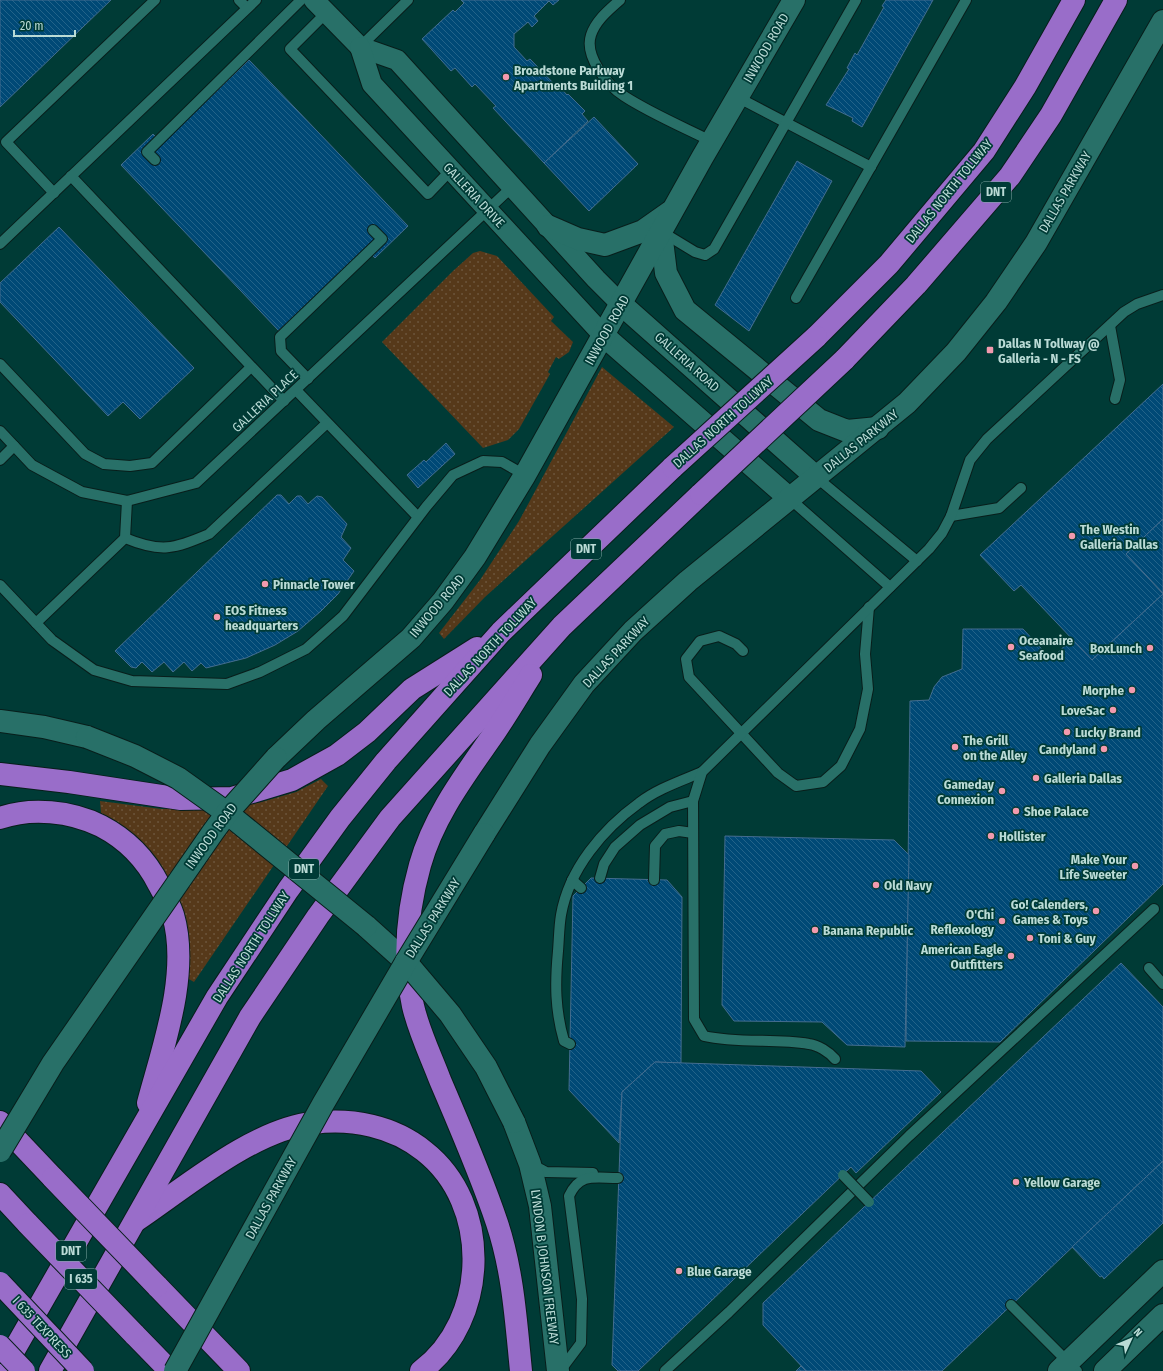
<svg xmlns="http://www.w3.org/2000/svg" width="1163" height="1371" viewBox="0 0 1163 1371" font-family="'Fira Sans Condensed',sans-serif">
  <defs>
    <pattern id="grass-dots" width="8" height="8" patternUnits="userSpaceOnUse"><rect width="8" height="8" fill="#56391a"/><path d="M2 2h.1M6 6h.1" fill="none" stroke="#6c553b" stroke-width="1.8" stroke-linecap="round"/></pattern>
    <pattern id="building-back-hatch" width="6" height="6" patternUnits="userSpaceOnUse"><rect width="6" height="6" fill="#004976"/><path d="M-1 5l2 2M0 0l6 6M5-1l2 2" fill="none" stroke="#236389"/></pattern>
  </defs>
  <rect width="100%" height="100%" fill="#003b36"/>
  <!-- grass -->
  <g fill="url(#grass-dots)">
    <path d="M 480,251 L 497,256 L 554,317 L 551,321 L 573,342 L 569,352 L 559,359 L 556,357 L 548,372 L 550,374 L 519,429 L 508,440 L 483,448 L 382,342 L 453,271 L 473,253 Z"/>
    <path d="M 602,367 L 674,427 L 485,597 L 444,639 L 439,633 L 480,580 L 519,521 Z"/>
    <path d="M 321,779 L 328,786 L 194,982 L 187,978 L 187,926 L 180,905 L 155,856 L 121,825 L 101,813 L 100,801 L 162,809 L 258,803 L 296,792 Z"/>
  </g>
  <!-- building -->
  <g fill="url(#building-back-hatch)" stroke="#446d90">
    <path d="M 0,0 L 111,0 L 0,107 Z"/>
    <path d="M 461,0 L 559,0 L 553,5 L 549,1 L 534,16 L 538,21 L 532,27 L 528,22 L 514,34 L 514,47 L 527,61 L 530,59 L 558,88 L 559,86 L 567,95 L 568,94 L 585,111 L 582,114 L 588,121 L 544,163 L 493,108 L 496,106 L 475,84 L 472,87 L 455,68 L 451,71 L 422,39 L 453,10 L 455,12 L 464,3 Z"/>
    <path d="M 886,0 L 933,0 L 862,127 L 852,121 L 853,118 L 826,105 L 849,69 L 847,68 L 855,53 L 857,55 L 884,7 L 882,6 Z"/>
    <path d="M 249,60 L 408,226 L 375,258 L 366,248 L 279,331 L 121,165 L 153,134 L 162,143 Z"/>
    <path d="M 594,117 L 638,164 L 589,211 L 544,163 Z"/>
    <path d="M 797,161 L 832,181 L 749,331 L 715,305 Z"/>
    <path d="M 59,227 L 194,368 L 140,419 L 123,402 L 108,416 L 0,302 L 0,283 Z"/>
    <path d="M 1163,384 L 1163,519 L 1126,554 L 1163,594 L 1092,660 L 1021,585 L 1014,591 L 980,555 Z"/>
    <path d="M 446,443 L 455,454 L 418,488 L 407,475 L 424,460 L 426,462 Z"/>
    <path d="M 277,495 L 281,495 L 289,504 L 297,496 L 301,496 L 308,504 L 317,496 L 322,497 L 347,524 L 341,537 L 351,548 L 343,560 L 354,571 L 338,594 L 321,611 L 298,631 L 275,645 L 246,658 L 206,668 L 201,663 L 192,671 L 184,662 L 173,672 L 164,662 L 152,672 L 142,662 L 136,668 L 131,667 L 115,651 Z"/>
    <path d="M 1163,519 L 1163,593 L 1126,554 Z"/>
    <path d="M 1163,594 L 1163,884 L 1000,1042 L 906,1041 L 910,701 L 929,700 L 934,687 L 942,677 L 962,669 L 963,629 L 1023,629 L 1051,659 L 1072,639 L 1092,660 Z"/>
    <path d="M 725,836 L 894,840 L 909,855 L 905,1047 L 847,1045 L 822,1022 L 734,1021 L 722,1005 Z"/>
    <path d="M 591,878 L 667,880 L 682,897 L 681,1063 L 655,1062 L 622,1092 L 619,1143 L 569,1090 L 573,896 Z"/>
    <path d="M 1121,963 L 1163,1007 L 1163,1161 L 942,1371 L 806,1371 L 763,1325 L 763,1303 Z"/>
    <path d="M 655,1062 L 921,1071 L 941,1092 L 856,1173 L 851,1167 L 638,1371 L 618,1371 L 612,1365 L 622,1092 Z"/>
    <path d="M 1163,1161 L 1163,1223 L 1104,1279 L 1102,1276 L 1100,1277 L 1072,1247 Z"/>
    <path d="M 801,1366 L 806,1371 L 796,1371 Z"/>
  </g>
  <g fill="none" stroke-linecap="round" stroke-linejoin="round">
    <!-- lane casing -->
    <g stroke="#081e1b" stroke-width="12">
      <g id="lane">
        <path d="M 239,0 L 247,8"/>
        <path d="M 620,0 C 609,10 596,20 591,35 C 584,56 607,85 624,96 C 650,113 683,127 711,141"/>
        <path d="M 326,13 L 290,49 L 428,194 L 451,170"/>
        <path d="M 360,47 L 408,0"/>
        <path d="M 737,97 L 871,167"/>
        <path d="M 155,160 L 147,152 L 301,0"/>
        <path d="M 71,176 L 284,401"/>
        <path d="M 54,193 L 6,142 L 155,0"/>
        <path d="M 662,232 L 695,252 L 705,255 L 714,249 L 856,0"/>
        <path d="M 0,244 L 256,0"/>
        <path d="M 796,298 L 966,0"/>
        <path d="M 1110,326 L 1120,380 L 1115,399"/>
        <path d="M 0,364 L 85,454 L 104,464 L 130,466 L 152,463 L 251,367"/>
        <path d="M 308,379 L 281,351 L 280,337 L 382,239 L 373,230"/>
        <path d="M 296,390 L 418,517"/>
        <path d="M 0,431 L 32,465 L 82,492 L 127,501 L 196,483 L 512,187"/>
        <path d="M 0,460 L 14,446"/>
        <path d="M 816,477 L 917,561"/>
        <path d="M 789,498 L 890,587"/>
        <path d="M 951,516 L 999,508 L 1021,488"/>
        <path d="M 125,538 C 161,553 174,549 209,534 L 327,423"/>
        <path d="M 0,585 L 52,640 L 94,670 L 132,681 L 227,684 L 260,672 L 306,649 L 343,616 L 426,507 L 453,475 L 483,461 L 502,462 L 525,475"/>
        <path d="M 36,623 L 125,538 L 127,501"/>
        <path d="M 743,651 L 736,644 L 719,636 L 700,641 L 686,659 L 689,677 L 778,773 L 796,786 L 823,782 L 841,766 L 860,729 L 868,689 L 865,654 L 869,607"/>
        <path d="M 600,878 L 604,864 L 615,847 L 640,825 L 670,807 L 693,801"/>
        <path d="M 572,880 L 581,888"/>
        <path d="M 654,880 L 655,846 L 665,834 L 679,831 L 693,833"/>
        <path d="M 1149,968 L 1163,984"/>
        <path d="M 570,1044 L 564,1041 C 555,1010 555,983 558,951 C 559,939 559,927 561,915 C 569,869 603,829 639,803 C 657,789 681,781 702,772"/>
        <path d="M 835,1059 C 829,1052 818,1045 809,1044 C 774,1038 739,1044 704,1036 L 694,1019 L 693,801 L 702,772 L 929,549 L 942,533 L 951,516 L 970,460 L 987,439 L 1124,312 L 1137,304 L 1163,295"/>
        <path d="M 531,1164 L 546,1172 L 593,1173"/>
        <path d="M 1011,1305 L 1077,1371"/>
        <path d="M 560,1371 L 581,1343 L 582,1299 L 569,1196 C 580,1172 595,1178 618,1178"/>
        <path d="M 665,1371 L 729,1312 L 909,1136 L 1154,909"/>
      </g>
    </g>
    <!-- street casing -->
    <g stroke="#081e1b" stroke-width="22">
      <g id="street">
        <path d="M 314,0 L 360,47 L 397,60 L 596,279 L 621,304"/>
        <path d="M 360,47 L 372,84 L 604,336"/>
      </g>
    </g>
    <!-- secondary casing -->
    <g stroke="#081e1b" stroke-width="24">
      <g id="secondary">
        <path d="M 548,226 L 578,239 L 605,245 L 643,231 L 670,212"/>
        <path d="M 661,232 L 666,273 L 685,310 L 819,420 L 847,431 L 878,428"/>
        <path d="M 621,304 L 816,477"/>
        <path d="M 604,336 L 789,498"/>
        <path d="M 0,721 L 44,727 L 87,737"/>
        <path d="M 276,758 L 316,720 L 411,638 L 443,601 L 475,557 L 525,475 L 702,158 L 794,0"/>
        <path d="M 484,834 L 540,745 L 584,684 L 633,631 L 688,581 L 907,403 L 956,352 L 996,302 L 1036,243 L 1163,21"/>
        <path d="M 366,926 L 406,962"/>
        <path d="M 514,1122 L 530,1164 L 540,1206 L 558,1371"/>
        <path d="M 1059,1371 L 1163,1271"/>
        <path d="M 1105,1371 L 1163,1315"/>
      </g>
    </g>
    <!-- highway casing -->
    <g stroke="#081e1b" stroke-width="24">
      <g id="highway">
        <path d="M 816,337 L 889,264 L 984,151 L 1025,87 L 1074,0"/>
        <path d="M 844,360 L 916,285 L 1010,176 L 1051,115 L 1116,0"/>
        <path d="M 0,774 L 69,782 L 181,799 L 232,798 L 292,780 L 337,755 L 367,732 L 412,689 L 477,648"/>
        <path d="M 0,818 C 31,807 71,811 101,826 C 126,839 146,859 159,885 C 164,894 170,905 173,915 C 190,973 163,1047 148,1103"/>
        <path d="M 0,1122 L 53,1178"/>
        <path d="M 0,1194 L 28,1224"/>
        <path d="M 137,1220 C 186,1187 254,1129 313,1123 C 352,1118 393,1126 424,1151 C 492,1204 489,1320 421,1371"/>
        <path d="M 157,1286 L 239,1371"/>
        <path d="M 134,1334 L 170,1371"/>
        <path d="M 2,1371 L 217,997 L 288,890 L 340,818 L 386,761 L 501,632 L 673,467"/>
        <path d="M 50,1371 L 250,1017 L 318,916 L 390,818 L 562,626 L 701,494"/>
        <path d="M 521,1371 C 516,1321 513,1271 497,1223 C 481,1175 460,1127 440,1080 C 431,1056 419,1032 413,1006 C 403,959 407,911 420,865 C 434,815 466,774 495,732 C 508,713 519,694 531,675"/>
      </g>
    </g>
    <!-- lane -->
    <use href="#lane" stroke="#287068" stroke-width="10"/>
    <!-- street -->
    <use href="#street" stroke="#287068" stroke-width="20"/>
    <!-- secondary -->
    <use href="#secondary" stroke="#287068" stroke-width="22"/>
    <!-- highway -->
    <use href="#highway" stroke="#996dc9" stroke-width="22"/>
    <!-- lane-bridge casing -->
    <g stroke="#081e1b" stroke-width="12" stroke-linecap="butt">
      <path id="lane-bridge" d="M 843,1175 L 869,1202"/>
    </g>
    <!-- secondary-bridge casing -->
    <g stroke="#081e1b" stroke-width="24" stroke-linecap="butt">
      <g id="secondary-bridge">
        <path d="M 87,737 L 135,756 L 178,778 L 227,813 L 366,926"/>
        <path d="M 406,962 L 450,1014 L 486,1067 L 514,1122"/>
        <path d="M 0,1151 L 53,1063 L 213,832 L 227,813 L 276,758"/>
        <path d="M 175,1371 L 323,1104 L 406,962 L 484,834"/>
      </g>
    </g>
    <!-- highway-bridge casing -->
    <g stroke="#081e1b" stroke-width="24" stroke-linecap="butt">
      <g id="highway-bridge">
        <path d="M 673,467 L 816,337"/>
        <path d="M 701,494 L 844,360"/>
        <path d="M 53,1178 L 157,1286"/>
        <path d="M 28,1224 L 134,1334"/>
        <path d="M 0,1283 L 83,1371"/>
        <path d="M 0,1346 L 24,1371"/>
      </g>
    </g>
    <!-- lane-bridge -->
    <use href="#lane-bridge" stroke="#287068" stroke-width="10"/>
    <!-- secondary-bridge -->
    <use href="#secondary-bridge" stroke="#287068" stroke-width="22"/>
    <!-- highway-bridge -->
    <use href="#highway-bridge" stroke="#996dc9" stroke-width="22"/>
  </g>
  <!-- markers -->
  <g fill="#f29aae" stroke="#003b36" stroke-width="1.5">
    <circle cx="506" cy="77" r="4"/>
    <rect x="986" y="346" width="8" height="8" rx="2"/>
    <circle cx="1072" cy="536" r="4"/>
    <circle cx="265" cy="584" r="4"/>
    <circle cx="217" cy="617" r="4"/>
    <circle cx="1011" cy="647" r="4"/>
    <circle cx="1150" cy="648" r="4"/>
    <circle cx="1132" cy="690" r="4"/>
    <circle cx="1113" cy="710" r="4"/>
    <circle cx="1067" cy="732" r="4"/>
    <circle cx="955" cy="747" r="4"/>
    <circle cx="1104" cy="749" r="4"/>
    <circle cx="1036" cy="778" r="4"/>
    <circle cx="1002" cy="791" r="4"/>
    <circle cx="1016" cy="811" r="4"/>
    <circle cx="991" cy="836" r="4"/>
    <circle cx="1135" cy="866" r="4"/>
    <circle cx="876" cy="885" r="4"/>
    <circle cx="1096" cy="911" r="4"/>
    <circle cx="1002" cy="921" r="4"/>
    <circle cx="815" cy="930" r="4"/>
    <circle cx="1030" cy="938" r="4"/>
    <circle cx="1011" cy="956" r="4"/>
    <circle cx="1016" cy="1182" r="4"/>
    <circle cx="679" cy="1271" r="4"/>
  </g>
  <g text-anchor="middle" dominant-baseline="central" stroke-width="3.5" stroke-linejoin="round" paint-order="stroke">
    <!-- shield labels -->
    <g fill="#003b36" stroke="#82aba6" stroke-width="1">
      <rect x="981" y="182" width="30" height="20" rx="3"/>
      <rect x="571" y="539" width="30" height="20" rx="3"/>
      <rect x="289" y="859" width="30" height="20" rx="3"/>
      <rect x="56" y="1241" width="30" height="20" rx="3"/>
      <rect x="65" y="1269" width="32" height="20" rx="3"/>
    </g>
    <g font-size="12" font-weight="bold" fill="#badbd6">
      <text x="996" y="192">DNT</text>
      <text x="586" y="549">DNT</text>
      <text x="304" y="869">DNT</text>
      <text x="71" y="1251">DNT</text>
      <text x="81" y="1279">I 635</text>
    </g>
    <!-- street labels -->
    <g font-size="13" fill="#badbd6" stroke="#003b36">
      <text transform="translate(766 48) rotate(-60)">INWOOD ROAD</text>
      <text transform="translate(949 191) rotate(-51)">DALLAS NORTH TOLLWAY</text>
      <text transform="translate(1065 192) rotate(-60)">DALLAS PARKWAY</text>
      <text transform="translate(474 195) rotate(47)">GALLERIA DRIVE</text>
      <text transform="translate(607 330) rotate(-61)">INWOOD ROAD</text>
      <text transform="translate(687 362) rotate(42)">GALLERIA ROAD</text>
      <text transform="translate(265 401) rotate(-43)">GALLERIA PLACE</text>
      <text transform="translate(723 422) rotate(-42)">DALLAS NORTH TOLLWAY</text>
      <text transform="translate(861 441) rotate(-39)">DALLAS PARKWAY</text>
      <text transform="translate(437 606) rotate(-50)">INWOOD ROAD</text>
      <text transform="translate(490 647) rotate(-47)">DALLAS NORTH TOLLWAY</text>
      <text transform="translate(616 652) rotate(-47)">DALLAS PARKWAY</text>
      <text transform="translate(211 836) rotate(-54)">INWOOD ROAD</text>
      <text transform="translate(433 918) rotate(-58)">DALLAS PARKWAY</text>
      <text transform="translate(251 947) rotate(-57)">DALLAS NORTH TOLLWAY</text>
      <text transform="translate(271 1198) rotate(-61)">DALLAS PARKWAY</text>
      <text transform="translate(545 1267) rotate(83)">LYNDON B JOHNSON FREEWAY</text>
      <text transform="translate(42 1327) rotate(47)">I 635 TEXPRESS</text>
    </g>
    <!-- poi labels -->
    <g font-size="13" font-weight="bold" fill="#badbd6" stroke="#003b36" text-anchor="start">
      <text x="514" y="70">Broadstone Parkway<tspan x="514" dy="15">Apartments Building 1</tspan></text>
      <text x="998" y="343">Dallas N Tollway @<tspan x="998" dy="15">Galleria - N - FS</tspan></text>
      <text x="1080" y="529">The Westin<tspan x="1080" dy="15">Galleria Dallas</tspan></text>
      <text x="273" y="584">Pinnacle Tower</text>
      <text x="225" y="610">EOS Fitness<tspan x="225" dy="15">headquarters</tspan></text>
      <text x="1019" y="640">Oceanaire<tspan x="1019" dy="15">Seafood</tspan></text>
      <text x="1142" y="648" text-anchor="end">BoxLunch</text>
      <text x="1124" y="690" text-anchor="end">Morphe</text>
      <text x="1105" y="710" text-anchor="end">LoveSac</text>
      <text x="1075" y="732">Lucky Brand</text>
      <text x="963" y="740">The Grill<tspan x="963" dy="15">on the Alley</tspan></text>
      <text x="1096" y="749" text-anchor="end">Candyland</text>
      <text x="1044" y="778">Galleria Dallas</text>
      <text x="994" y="784" text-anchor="end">Gameday<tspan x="994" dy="15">Connexion</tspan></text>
      <text x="1024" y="811">Shoe Palace</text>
      <text x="999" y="836">Hollister</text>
      <text x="1127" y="859" text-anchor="end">Make Your<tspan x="1127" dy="15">Life Sweeter</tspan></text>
      <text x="884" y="885">Old Navy</text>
      <text x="1088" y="904" text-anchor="end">Go! Calenders,<tspan x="1088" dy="15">Games &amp; Toys</tspan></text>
      <text x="994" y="914" text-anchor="end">O'Chi<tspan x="994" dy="15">Reflexology</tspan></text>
      <text x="823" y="930">Banana Republic</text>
      <text x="1038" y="938">Toni &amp; Guy</text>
      <text x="1003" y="949" text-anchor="end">American Eagle<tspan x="1003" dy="15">Outfitters</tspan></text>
      <text x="1024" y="1182">Yellow Garage</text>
      <text x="687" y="1271">Blue Garage</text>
    </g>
  </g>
  <!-- north arrow -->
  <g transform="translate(1131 1339) rotate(46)" stroke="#003b36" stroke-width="3" paint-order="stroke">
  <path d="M0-3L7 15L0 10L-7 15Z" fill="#badbd6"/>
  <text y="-6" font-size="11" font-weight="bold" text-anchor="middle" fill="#badbd6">N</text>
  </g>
  <!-- scale -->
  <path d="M14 30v6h61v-6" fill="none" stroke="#badbd6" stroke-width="2"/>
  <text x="20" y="30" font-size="12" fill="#badbd6" stroke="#003b36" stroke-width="3" paint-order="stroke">20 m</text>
</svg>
